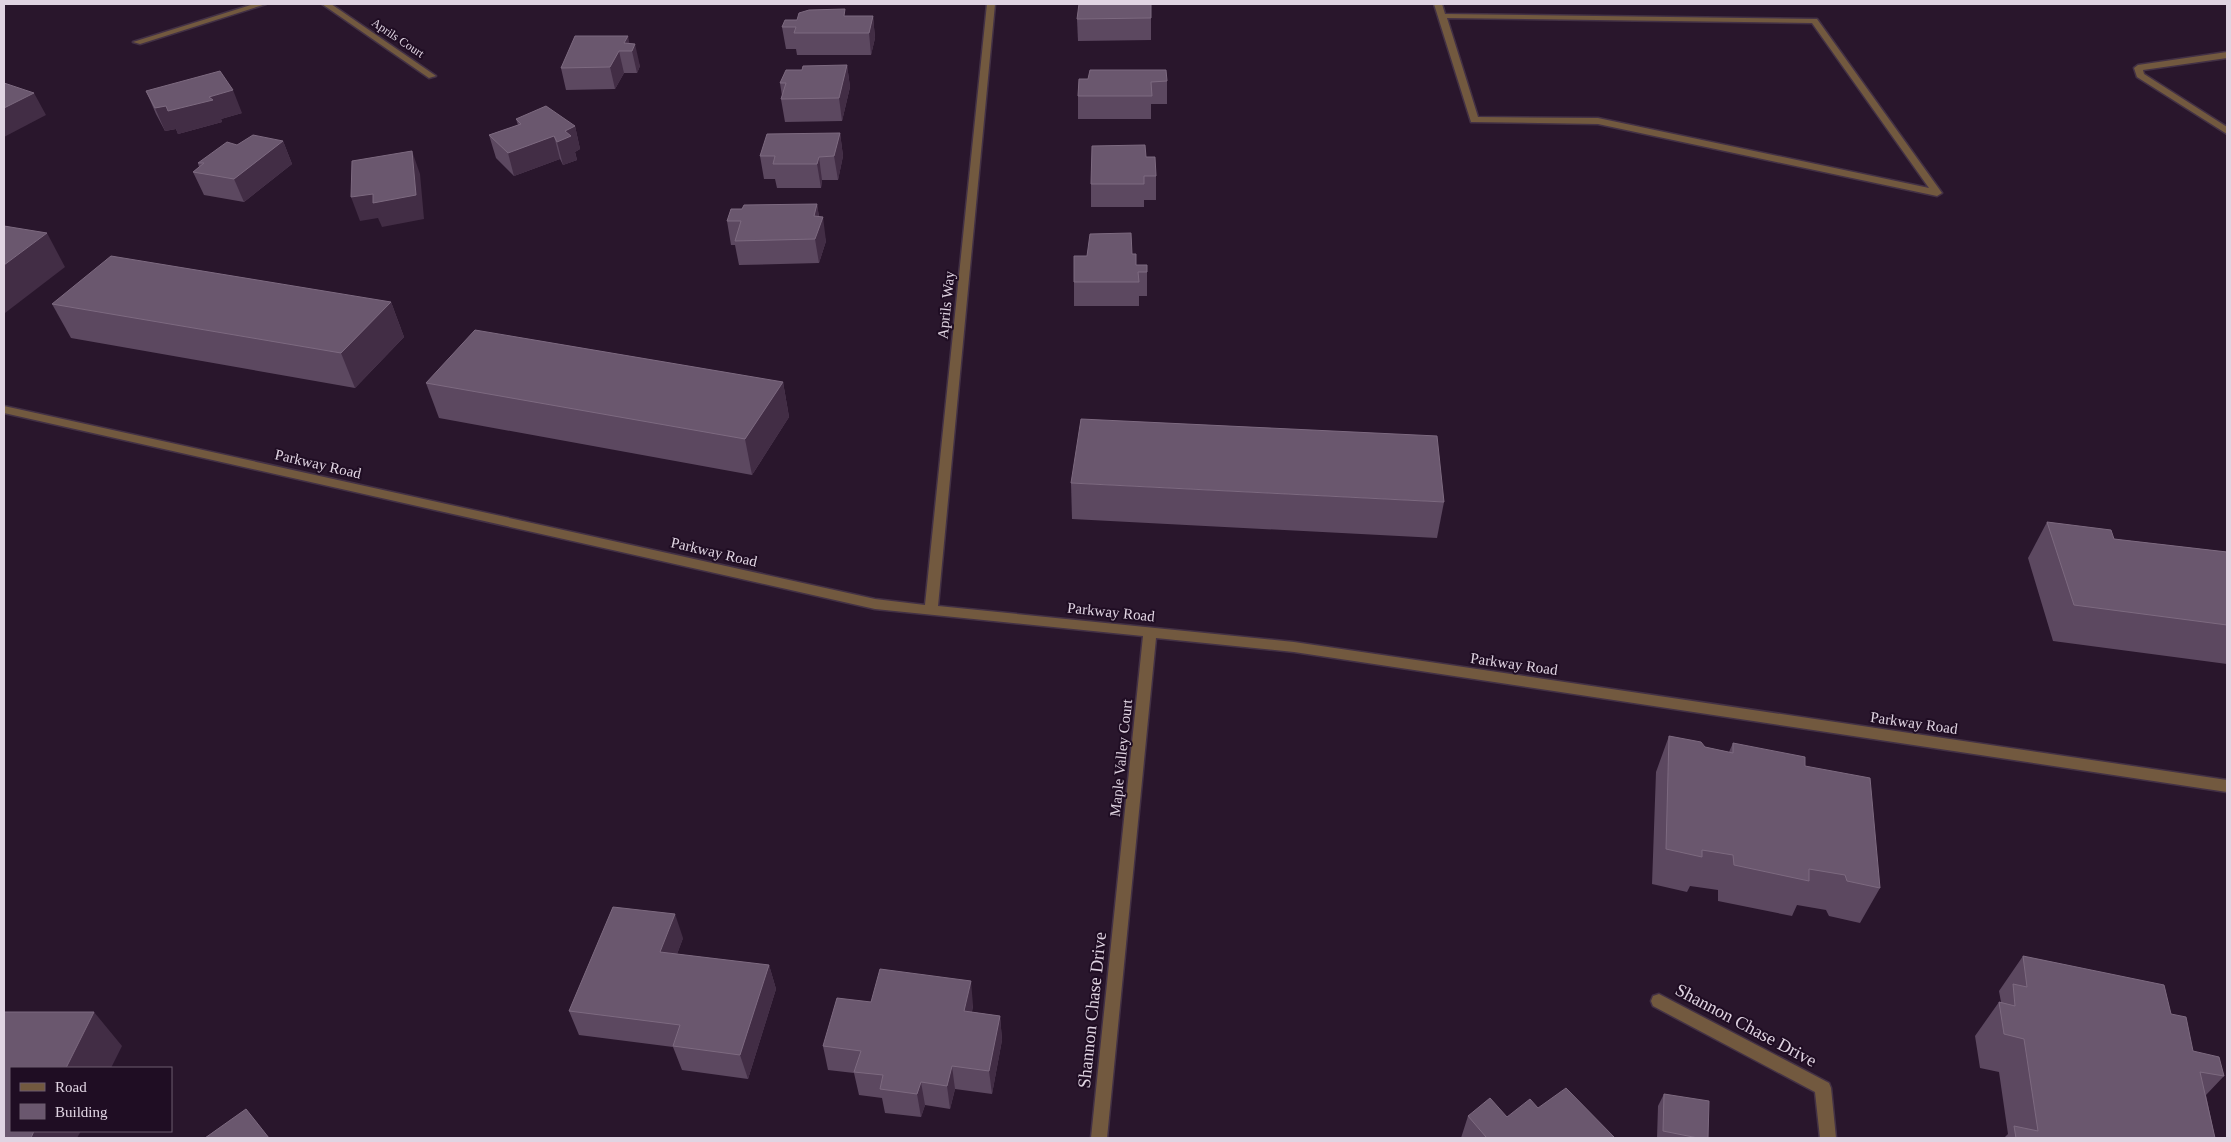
<svg xmlns="http://www.w3.org/2000/svg" width="2231" height="1142" viewBox="0 0 2231 1142" font-family="Georgia,serif">
  <rect width="100%" height="100%" fill="#29162c"/>
  <g fill="none" stroke-linecap="round" stroke-linejoin="round">
    <!-- service casing -->
    <g stroke="#433145" stroke-width="3">
      <g id="service">
        <path d="M 1434,4 L 1442,4 L 1445,14 L 1817,19 L 1942,193 L 1937,196 L 1598,124 L 1471,122 ZM 1447,18 L 1812,23 L 1929,188 L 1598,118 L 1478,117 Z"/>
        <path d="M 2227,52 L 2227,58 L 2143,70 L 2144,74 L 2227,127 L 2227,134 L 2137,77 L 2134,68 L 2138,65 Z"/>
      </g>
    </g>
    <!-- minor casing -->
    <g stroke="#433145" stroke-width="3">
      <g id="minor">
        <path d="M 254,4 L 266,4 L 140,44 L 133,42 Z"/>
        <path d="M 322,4 L 331,4 L 436,76 L 429,78 Z"/>
        <path d="M 987,4 L 995,4 L 938,606 L 1294,642 L 2227,780 L 2227,792 L 1294,652 L 1156,638 L 1107,1138 L 1091,1138 L 1143,636 L 875,609 L 4,413 L 4,406 L 875,599 L 925,605 Z"/>
        <path d="M 1659,994 L 1829,1083 L 1831,1088 L 1836,1138 L 1820,1138 L 1815,1092 L 1653,1006 L 1651,1001 L 1653,996 Z"/>
      </g>
    </g>
    <!-- service -->
    <use href="#service" fill="#72593f" fill-rule="evenodd"/>
    <!-- minor -->
    <use href="#minor" fill="#72593f" fill-rule="evenodd"/>
  </g>
  <!-- wall -->
  <g fill="#5c4860">
    <path d="M 846,16 L 873,16 L 875,38 L 871,55 L 797,55 L 796,49 L 786,49 L 782,27 L 797,20 Z"/>
    <path d="M 1151,18 L 1151,40 L 1078,41 L 1077,19 Z"/>
    <path d="M 630,44 L 640,66 L 637,73 L 624,73 L 615,89 L 566,90 L 561,68 Z"/>
    <path d="M 847,65 L 850,87 L 842,121 L 785,122 L 781,99 L 782,96 L 780,83 L 802,70 Z"/>
    <path d="M 1079,79 L 1167,81 L 1167,104 L 1151,104 L 1151,119 L 1078,119 L 1078,96 Z"/>
    <path d="M 146,91 L 242,113 L 221,119 L 222,122 L 178,134 L 176,129 L 165,131 L 156,114 Z"/>
    <path d="M 516,119 L 575,126 L 580,149 L 575,152 L 577,160 L 563,165 L 560,159 L 514,176 L 496,158 L 489,135 L 518,125 Z"/>
    <path d="M 840,133 L 843,156 L 838,180 L 822,180 L 821,188 L 777,188 L 775,179 L 764,179 L 760,156 Z"/>
    <path d="M 283,141 L 292,164 L 244,202 L 204,195 L 193,172 L 199,167 L 198,163 Z"/>
    <path d="M 1146,157 L 1156,176 L 1156,200 L 1144,200 L 1144,207 L 1091,207 L 1091,184 Z"/>
    <path d="M 817,204 L 819,217 L 826,241 L 819,263 L 739,265 L 735,245 L 731,245 L 727,221 L 742,209 Z"/>
    <path d="M 1132,254 L 1136,265 L 1147,272 L 1147,296 L 1139,296 L 1139,306 L 1074,306 L 1074,282 L 1087,256 Z"/>
    <path d="M 391,302 L 404,337 L 355,388 L 71,338 L 52,304 Z"/>
    <path d="M 783,382 L 789,417 L 752,475 L 439,418 L 426,383 Z"/>
    <path d="M 1071,483 L 1444,502 L 1437,538 L 1072,519 Z"/>
    <path d="M 2047,522 L 2114,539 L 2227,552 L 2227,664 L 2053,641 L 2028,558 Z"/>
    <path d="M 1669,736 L 1705,747 L 1729,752 L 1733,743 L 1805,766 L 1880,888 L 1860,923 L 1829,916 L 1826,910 L 1797,905 L 1792,916 L 1718,901 L 1718,890 L 1690,886 L 1687,892 L 1652,884 L 1656,772 Z"/>
    <path d="M 683,938 L 677,954 L 769,965 L 776,989 L 748,1079 L 682,1070 L 673,1047 L 579,1035 L 569,1011 Z"/>
    <path d="M 2023,956 L 2171,1014 L 2193,1051 L 2224,1076 L 2206,1095 L 2215,1138 L 2004,1138 L 2008,1134 L 1999,1072 L 1980,1068 L 1975,1036 L 1999,1002 L 2001,1002 L 1999,991 Z"/>
    <path d="M 871,1002 L 973,1005 L 972,1012 L 1000,1016 L 1002,1040 L 992,1094 L 955,1089 L 950,1109 L 925,1105 L 921,1117 L 885,1113 L 882,1098 L 859,1095 L 854,1073 L 828,1070 L 823,1046 Z"/>
    <path d="M 1664,1094 L 1708,1138 L 1657,1138 L 1658,1106 Z"/>
    <path d="M 1538,1108 L 1615,1138 L 1461,1138 L 1468,1116 L 1507,1117 Z"/>
  </g>
  <!-- shaded-wall -->
  <g fill="#422d45">
    <path d="M 873,16 L 875,38 L 871,55 L 869,33 Z"/>
    <path d="M 628,36 L 631,51 L 624,43 Z"/>
    <path d="M 635,44 L 640,66 L 637,73 L 632,51 Z"/>
    <path d="M 619,51 L 624,73 L 615,89 L 610,67 Z"/>
    <path d="M 847,65 L 850,87 L 842,121 L 839,98 Z"/>
    <path d="M 233,90 L 242,113 L 221,119 L 222,122 L 178,134 L 176,129 L 165,131 L 155,108 L 209,97 Z"/>
    <path d="M 34,93 L 46,115 L 4,137 L 4,108 Z"/>
    <path d="M 575,126 L 580,149 L 575,152 L 577,160 L 563,165 L 557,142 L 565,131 Z"/>
    <path d="M 840,133 L 843,156 L 838,180 L 834,156 Z"/>
    <path d="M 554,136 L 560,159 L 514,176 L 508,153 Z"/>
    <path d="M 283,141 L 292,164 L 244,202 L 234,179 Z"/>
    <path d="M 412,151 L 420,174 L 424,219 L 382,227 L 378,218 L 360,221 L 351,197 Z"/>
    <path d="M 819,157 L 822,180 L 821,188 L 817,164 Z"/>
    <path d="M 817,204 L 820,225 L 823,217 L 826,241 L 819,263 L 815,239 L 814,216 Z"/>
    <path d="M 47,233 L 65,267 L 5,313 L 4,311 L 4,265 Z"/>
    <path d="M 391,302 L 404,337 L 355,388 L 341,353 Z"/>
    <path d="M 783,382 L 789,417 L 752,475 L 745,439 Z"/>
    <path d="M 675,914 L 683,938 L 669,976 L 660,952 Z"/>
    <path d="M 769,965 L 776,989 L 748,1079 L 740,1055 Z"/>
    <path d="M 971,981 L 973,1005 L 967,1035 L 964,1011 Z"/>
    <path d="M 94,1012 L 122,1046 L 111,1068 L 66,1068 Z"/>
    <path d="M 1000,1016 L 1002,1040 L 992,1094 L 989,1071 Z"/>
    <path d="M 952,1066 L 955,1089 L 950,1109 L 947,1086 Z"/>
    <path d="M 921,1082 L 925,1105 L 921,1117 L 917,1094 Z"/>
    <path d="M 34,1131 L 81,1131 L 77,1138 L 31,1138 Z"/>
  </g>
  <!-- building -->
  <g fill="#6a576e" stroke="#7d6a80">
    <path d="M 1079,4 L 1151,4 L 1151,18 L 1077,19 Z"/>
    <path d="M 845,9 L 844,16 L 873,16 L 869,33 L 794,33 L 796,27 L 782,27 L 785,20 L 797,20 L 799,13 L 809,10 Z"/>
    <path d="M 575,36 L 628,36 L 624,43 L 635,44 L 632,51 L 619,51 L 610,67 L 561,68 Z"/>
    <path d="M 847,65 L 839,98 L 781,99 L 786,83 L 780,83 L 786,70 L 802,70 L 803,66 Z"/>
    <path d="M 1090,70 L 1166,70 L 1167,81 L 1151,82 L 1152,96 L 1078,96 L 1079,79 L 1088,79 Z"/>
    <path d="M 220,71 L 233,90 L 209,97 L 213,100 L 168,111 L 166,106 L 155,108 L 146,91 Z"/>
    <path d="M 4,83 L 34,93 L 4,108 Z"/>
    <path d="M 546,106 L 575,126 L 565,131 L 571,136 L 557,142 L 554,136 L 508,153 L 489,135 L 521,124 L 516,119 Z"/>
    <path d="M 840,133 L 834,156 L 819,157 L 817,164 L 773,164 L 775,156 L 760,156 L 767,134 Z"/>
    <path d="M 253,135 L 283,141 L 234,179 L 193,172 L 204,163 L 198,163 L 227,142 L 237,145 Z"/>
    <path d="M 1145,145 L 1146,157 L 1155,157 L 1156,176 L 1144,176 L 1144,184 L 1091,184 L 1092,146 Z"/>
    <path d="M 412,151 L 416,195 L 373,203 L 373,194 L 351,197 L 352,161 Z"/>
    <path d="M 817,204 L 814,216 L 823,217 L 815,239 L 735,241 L 741,221 L 727,221 L 731,209 L 742,209 L 744,205 Z"/>
    <path d="M 4,226 L 47,233 L 4,265 Z"/>
    <path d="M 1131,233 L 1132,254 L 1136,254 L 1136,265 L 1147,265 L 1147,272 L 1138,272 L 1139,282 L 1074,282 L 1074,256 L 1087,256 L 1090,234 Z"/>
    <path d="M 111,256 L 391,302 L 341,353 L 52,304 Z"/>
    <path d="M 475,330 L 783,382 L 745,439 L 426,383 Z"/>
    <path d="M 1081,419 L 1437,436 L 1444,502 L 1071,483 Z"/>
    <path d="M 2047,522 L 2111,530 L 2114,539 L 2227,552 L 2227,625 L 2074,605 Z"/>
    <path d="M 1669,736 L 1701,742 L 1705,747 L 1733,753 L 1733,743 L 1805,757 L 1805,766 L 1870,778 L 1880,888 L 1847,881 L 1845,875 L 1809,869 L 1809,881 L 1734,865 L 1733,855 L 1702,850 L 1702,857 L 1666,849 Z"/>
    <path d="M 613,907 L 675,914 L 660,952 L 769,965 L 740,1055 L 673,1046 L 680,1025 L 569,1011 Z"/>
    <path d="M 2023,956 L 2164,985 L 2171,1014 L 2186,1017 L 2193,1051 L 2219,1057 L 2224,1076 L 2200,1072 L 2215,1138 L 2016,1138 L 2014,1126 L 2038,1131 L 2024,1039 L 2004,1034 L 1999,1002 L 2015,1006 L 2013,984 L 2027,987 Z"/>
    <path d="M 880,969 L 971,981 L 964,1011 L 1000,1016 L 989,1071 L 952,1066 L 947,1086 L 921,1082 L 917,1094 L 880,1089 L 883,1075 L 854,1072 L 861,1051 L 823,1046 L 837,998 L 871,1002 Z"/>
    <path d="M 4,1012 L 94,1012 L 66,1068 L 11,1068 L 11,1131 L 34,1131 L 31,1138 L 4,1138 Z"/>
    <path d="M 1566,1088 L 1615,1138 L 1485,1138 L 1486,1137 L 1468,1116 L 1490,1098 L 1507,1117 L 1530,1099 L 1538,1108 Z"/>
    <path d="M 1664,1094 L 1709,1101 L 1708,1138 L 1698,1138 L 1663,1131 Z"/>
    <path d="M 246,1109 L 269,1138 L 205,1138 Z"/>
  </g>
  <g text-anchor="middle" dominant-baseline="central" stroke-width="4" stroke-linejoin="round" paint-order="stroke">
    <!-- far-street labels -->
    <g font-size="12" fill="#e0d4e2" stroke="#1f0d23">
      <text transform="translate(398 38) rotate(34)">Aprils Court</text>
    </g>
    <!-- street labels -->
    <g font-size="15" fill="#e0d4e2" stroke="#1f0d23">
      <text transform="translate(946 305) rotate(-84)">Aprils Way</text>
      <text transform="translate(318 464) rotate(13)">Parkway Road</text>
      <text transform="translate(714 552) rotate(13)">Parkway Road</text>
      <text transform="translate(1111 612) rotate(6)">Parkway Road</text>
      <text transform="translate(1514 664) rotate(8)">Parkway Road</text>
      <text transform="translate(1914 723) rotate(8)">Parkway Road</text>
      <text transform="translate(1121 758) rotate(-84)">Maple Valley Court</text>
    </g>
    <!-- near-street labels -->
    <g font-size="18" fill="#e0d4e2" stroke="#1f0d23">
      <text transform="translate(1092 1010) rotate(-84)">Shannon Chase Drive</text>
      <text transform="translate(1746 1025) rotate(28)">Shannon Chase Drive</text>
    </g>
  </g>
  <!-- border -->
  <rect width="2231" height="1142" fill="none" stroke="#e0d4e2" stroke-width="10"/>
  <!-- legend -->
  <rect x="10" y="1067" width="162" height="65" fill="#1f0d23" stroke="#6c5d6f"/>
  <rect x="20" y="1083" width="25" height="8" fill="#72593f" stroke="#6c5d6f"/>
  <text x="55" y="1092" font-size="15" fill="#e0d4e2">Road</text>
  <rect x="20" y="1104" width="25" height="15" fill="#6a576e" stroke="#6c5d6f"/>
  <text x="55" y="1117" font-size="15" fill="#e0d4e2">Building</text>
</svg>
